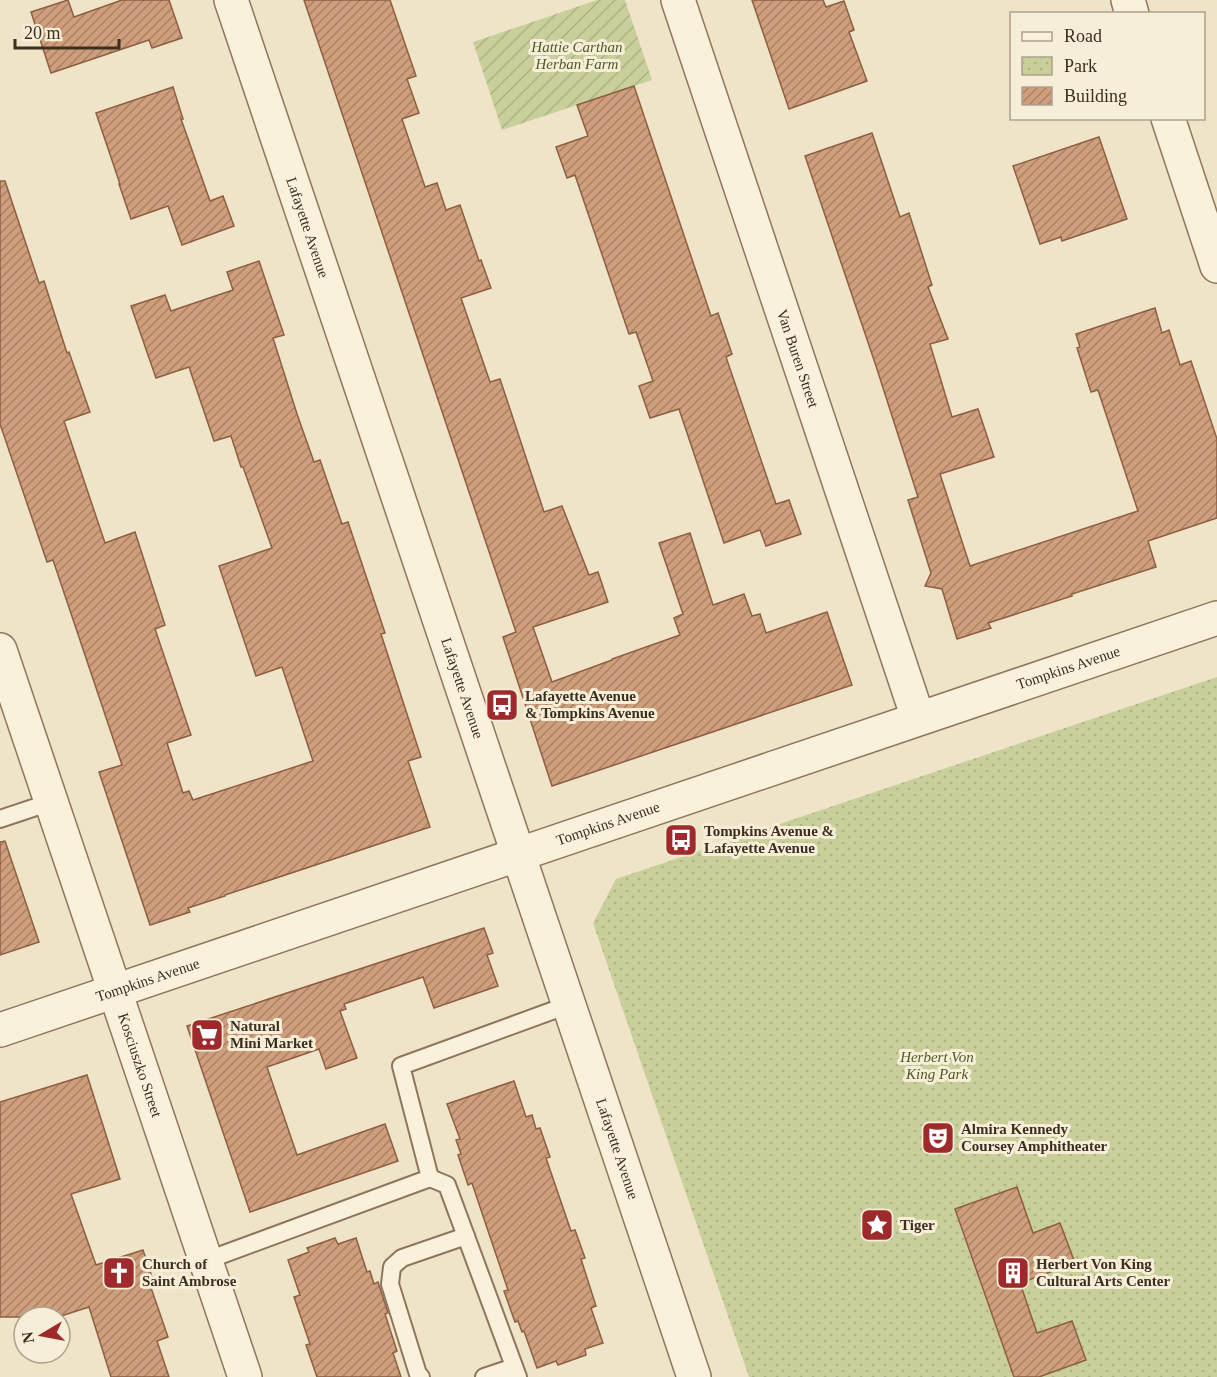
<svg xmlns="http://www.w3.org/2000/svg" width="1217" height="1377" viewBox="0 0 1217 1377" font-family="'Times New Roman',serif">
  <defs>
    <pattern id="park-dots" width="8" height="8" patternUnits="userSpaceOnUse" patternTransform="scale(1.5)"><rect width="8" height="8" fill="#c9cf9b"/><path d="M2 2h.1M6 6h.1" fill="none" stroke="#aeb285" stroke-width="1.8" stroke-linecap="round"/></pattern>
    <pattern id="garden-furrows" width="10" height="10" patternUnits="userSpaceOnUse" patternTransform="scale(1.5)"><rect width="10" height="10" fill="#c9cf9b"/><path d="M-1 1l2-2M0 10L10 0M9 11l2-2" fill="none" stroke="#aeb285"/></pattern>
    <pattern id="building-hatch" width="6" height="6" patternUnits="userSpaceOnUse" patternTransform="scale(1.5)"><rect width="6" height="6" fill="#cf9f7d"/><path d="M-1 1l2-2M0 6l6-6M5 7l2-2" fill="none" stroke="#a98266"/></pattern>
  </defs>
  <rect width="100%" height="100%" fill="#f0e4c8"/>
  <!-- park -->
  <path fill="url(#park-dots)" d="M 1217,677 L 1217,1377 L 749,1377 L 593,923 L 616,879 Z"/>
  <!-- garden -->
  <path fill="url(#garden-furrows)" d="M 597,0 L 625,0 L 652,80 L 502,130 L 473,42 Z"/>
  <!-- building -->
  <g fill="url(#building-hatch)" stroke="#8d5f41" stroke-width="1.5">
    <path d="M 68,0 L 74,17 L 122,0 L 169,0 L 182,38 L 152,48 L 149,40 L 51,73 L 31,12 Z"/>
    <path d="M 304,0 L 390,0 L 416,76 L 407,79 L 419,113 L 402,119 L 425,187 L 437,183 L 446,210 L 460,205 L 479,261 L 481,260 L 491,288 L 461,298 L 490,382 L 500,379 L 544,512 L 562,506 L 589,575 L 598,572 L 608,602 L 533,627 L 552,682 L 612,660 L 612,659 L 680,635 L 674,618 L 683,614 L 659,543 L 690,533 L 713,605 L 744,594 L 752,616 L 760,614 L 766,633 L 827,612 L 852,685 L 552,786 L 503,637 L 516,632 Z"/>
    <path d="M 752,0 L 823,0 L 826,7 L 844,1 L 854,30 L 849,32 L 867,81 L 789,109 Z"/>
    <path d="M 634,86 L 711,316 L 718,313 L 732,354 L 726,357 L 776,504 L 789,500 L 801,534 L 766,546 L 760,530 L 724,543 L 679,409 L 650,418 L 639,386 L 653,381 L 636,332 L 629,334 L 575,175 L 567,178 L 556,147 L 588,136 L 577,105 Z"/>
    <path d="M 173,87 L 183,119 L 181,119 L 210,201 L 223,196 L 234,226 L 182,245 L 168,206 L 131,219 L 119,184 L 120,184 L 96,113 Z"/>
    <path d="M 872,133 L 900,217 L 909,213 L 932,285 L 928,287 L 948,339 L 930,344 L 952,417 L 978,409 L 994,457 L 940,474 L 970,566 L 1138,511 L 1098,390 L 1091,392 L 1077,348 L 1080,347 L 1076,334 L 1155,308 L 1162,333 L 1169,330 L 1180,365 L 1191,361 L 1217,439 L 1217,518 L 1148,541 L 1156,567 L 1072,594 L 1072,596 L 988,623 L 991,628 L 957,639 L 942,589 L 925,586 L 931,573 L 908,500 L 918,497 L 876,366 L 805,156 Z"/>
    <path d="M 1099,137 L 1127,219 L 1062,241 L 1061,237 L 1040,244 L 1013,166 Z"/>
    <path d="M 0,181 L 5,181 L 39,283 L 44,281 L 67,353 L 69,352 L 90,412 L 64,421 L 105,543 L 135,532 L 165,625 L 155,629 L 191,735 L 167,743 L 183,793 L 189,791 L 193,800 L 313,761 L 282,667 L 256,676 L 219,566 L 272,548 L 243,467 L 241,467 L 231,436 L 214,441 L 189,367 L 156,378 L 131,306 L 165,295 L 171,311 L 233,290 L 227,272 L 259,261 L 284,335 L 273,338 L 297,414 L 314,462 L 320,460 L 342,524 L 348,522 L 385,633 L 381,634 L 421,757 L 408,761 L 430,827 L 225,895 L 225,896 L 188,908 L 190,912 L 150,925 L 99,772 L 122,765 L 53,560 L 47,562 L 0,424 Z"/>
    <path d="M 5,841 L 39,942 L 0,955 L 0,842 Z"/>
    <path d="M 484,928 L 493,953 L 487,955 L 498,986 L 434,1008 L 423,977 L 344,1004 L 346,1009 L 340,1011 L 357,1058 L 326,1069 L 319,1049 L 267,1067 L 297,1155 L 385,1124 L 398,1161 L 250,1212 L 187,1026 Z"/>
    <path d="M 87,1075 L 120,1179 L 71,1194 L 96,1265 L 143,1250 L 152,1277 L 148,1279 L 168,1337 L 157,1341 L 169,1377 L 111,1377 L 89,1307 L 58,1317 L 0,1317 L 0,1102 Z"/>
    <path d="M 514,1081 L 526,1117 L 532,1115 L 536,1129 L 540,1128 L 550,1157 L 546,1158 L 571,1231 L 575,1230 L 585,1258 L 581,1259 L 596,1306 L 591,1308 L 603,1343 L 585,1349 L 586,1355 L 558,1365 L 556,1361 L 537,1368 L 524,1331 L 522,1332 L 518,1321 L 515,1322 L 504,1291 L 508,1290 L 484,1219 L 472,1183 L 468,1185 L 458,1155 L 461,1154 L 456,1140 L 460,1139 L 447,1104 Z"/>
    <path d="M 1017,1187 L 1033,1233 L 1060,1223 L 1075,1263 L 1020,1283 L 1037,1333 L 1072,1321 L 1086,1360 L 1039,1377 L 1014,1377 L 955,1209 Z"/>
    <path d="M 335,1238 L 338,1244 L 356,1238 L 367,1272 L 370,1271 L 374,1284 L 378,1282 L 388,1313 L 385,1314 L 397,1351 L 393,1353 L 401,1377 L 317,1377 L 306,1345 L 310,1344 L 294,1297 L 300,1295 L 288,1260 L 309,1252 L 307,1248 Z"/>
  </g>
  <g fill="none" stroke-linecap="round" stroke-linejoin="round">
    <!-- lane casing -->
    <g stroke="#8d765c" stroke-width="20">
      <g id="lane">
        <path d="M 0,819 L 51,802"/>
        <path d="M 430,1178 L 447,1185 L 518,1377"/>
        <path d="M 205,1261 L 430,1178 L 401,1066 L 568,1005"/>
        <path d="M 421,1377 L 418,1374 L 390,1284 L 392,1267 L 402,1258 L 466,1236"/>
        <path d="M 484,1377 L 514,1367"/>
      </g>
    </g>
    <!-- street casing -->
    <g stroke="#8d765c" stroke-width="36">
      <g id="street">
        <path id="s1" d="M 231,0 L 694,1377"/>
        <path id="s2" d="M 678,0 L 918,718"/>
        <path d="M 1128,0 L 1132,14"/>
        <path d="M 1168,118 L 1217,266"/>
        <path id="s3" d="M 0,650 L 245,1377"/>
        <path id="s4" d="M 0,1030 C 406,893 811,753 1217,618"/>
      </g>
    </g>
    <!-- lane -->
    <use href="#lane" stroke="#faf1dc" stroke-width="16"/>
    <!-- street -->
    <use href="#street" stroke="#faf1dc" stroke-width="33"/>
  </g>
  <!-- icons -->
  <defs>
    <g id="bus-square" transform="scale(1.725)"><rect x="-9" y="-9" width="18" height="18" rx="4" fill="#9e2a2b" stroke="#f7eed8"/><path d="M-5-6H5V4H4V6H2V4H-2V6H-4V4H-5ZM-3.5-4V0h7V-4ZM-3.5 1.2v1.5H-2V1.2ZM2 1.2v1.5H3.5V1.2Z" fill="#fff"/></g>
    <g id="supermarket-square" transform="scale(1.725)"><rect x="-9" y="-9" width="18" height="18" rx="4" fill="#9e2a2b" stroke="#f7eed8"/><path d="M-6-5.5h2.5l.6 2H6L4.5 2H-2.5L-4.4-4H-6ZM-1.5 3.2a1.3 1.3 0 1 0 .1 0ZM3 3.2a1.3 1.3 0 1 0 .1 0Z" fill="#fff"/></g>
    <g id="theatre-square" transform="scale(1.725)"><rect x="-9" y="-9" width="18" height="18" rx="4" fill="#9e2a2b" stroke="#f7eed8"/><path d="M-5-5.5Q0-4 5-5.5V0Q5 5 0 6Q-5 5-5 0ZM-3.3-2.5H-1v1.5H-3.3ZM1-2.5H3.3v1.5H1ZM-2.8 1Q0 5.5 2.8 1Z" fill="#fff"/></g>
    <g id="sight-square" transform="scale(1.725)"><rect x="-9" y="-9" width="18" height="18" rx="4" fill="#9e2a2b" stroke="#f7eed8"/><path d="M0-6L1.8-2.2L6-1.7L2.9 1.2L3.7 5.4L0 3.3L-3.7 5.4L-2.9 1.2L-6-1.7L-1.8-2.2Z" fill="#fff"/></g>
    <g id="church-square" transform="scale(1.725)"><rect x="-9" y="-9" width="18" height="18" rx="4" fill="#9e2a2b" stroke="#f7eed8"/><path d="M-1.2-6h2.4v3.5h3.3v2.4h-3.3V6h-2.4V-.1h-3.3v-2.4h3.3Z" fill="#fff"/></g>
    <g id="building-square" transform="scale(1.725)"><rect x="-9" y="-9" width="18" height="18" rx="4" fill="#9e2a2b" stroke="#f7eed8"/><path d="M-4-6H4V6H1V3H-1V6H-4ZM-2.5-4.3h1.7v1.8h-1.7ZM.8-4.3h1.7v1.8H.8ZM-2.5-1h1.7V.8h-1.7ZM.8-1h1.7V.8H.8Z" fill="#fff"/></g>
  </defs>
  <g fill-rule="evenodd">
    <use href="#bus-square" x="502" y="705"/>
    <use href="#bus-square" x="681" y="840"/>
    <use href="#supermarket-square" x="207" y="1035"/>
    <use href="#theatre-square" x="938" y="1138"/>
    <use href="#sight-square" x="877" y="1225"/>
    <use href="#church-square" x="119" y="1273"/>
    <use href="#building-square" x="1013" y="1273"/>
  </g>
  <g text-anchor="middle" dominant-baseline="central" stroke-width="6" stroke-linejoin="round" paint-order="stroke">
    <!-- park labels -->
    <g font-size="15" font-style="italic" fill="#4d5a26" stroke="#f7eed8">
      <text x="577" y="47">Hattie Carthan<tspan x="577" dy="17">Herban Farm</tspan></text>
      <text x="937" y="1057">Herbert Von<tspan x="937" dy="17">King Park</tspan></text>
    </g>
    <!-- street labels -->
    <g font-size="15" fill="#3d2e20" stroke="#f7eed8">
      <text stroke="none"><textPath href="#s1" startOffset="240">Lafayette Avenue</textPath></text>
      <text stroke="none"><textPath href="#s2" startOffset="378">Van Buren Street</textPath></text>
      <text stroke="none"><textPath href="#s4" startOffset="1128">Tompkins Avenue</textPath></text>
      <text stroke="none"><textPath href="#s1" startOffset="726">Lafayette Avenue</textPath></text>
      <text stroke="none"><textPath href="#s4" startOffset="642">Tompkins Avenue</textPath></text>
      <text stroke="none"><textPath href="#s4" startOffset="156">Tompkins Avenue</textPath></text>
      <text stroke="none"><textPath href="#s3" startOffset="438">Kosciuszko Street</textPath></text>
      <text stroke="none"><textPath href="#s1" startOffset="1212">Lafayette Avenue</textPath></text>
    </g>
    <!-- poi labels -->
    <g font-size="15" font-weight="bold" fill="#3d2e20" stroke="#f7eed8" text-anchor="start">
      <text x="525" y="696">Lafayette Avenue<tspan x="525" dy="17">&amp; Tompkins Avenue</tspan></text>
      <text x="704" y="831">Tompkins Avenue &amp;<tspan x="704" dy="17">Lafayette Avenue</tspan></text>
      <text x="230" y="1026">Natural<tspan x="230" dy="17">Mini Market</tspan></text>
      <text x="961" y="1129">Almira Kennedy<tspan x="961" dy="17">Coursey Amphitheater</tspan></text>
      <text x="900" y="1225">Tiger</text>
      <text x="142" y="1264">Church of<tspan x="142" dy="17">Saint Ambrose</tspan></text>
      <text x="1036" y="1264">Herbert Von King<tspan x="1036" dy="17">Cultural Arts Center</tspan></text>
    </g>
  </g>
  <!-- legend -->
  <rect x="1010" y="12" width="195" height="108" fill="#f7eed8" stroke="#ada18e" stroke-width="1.5"/>
  <rect x="1022" y="32" width="30" height="9" fill="#faf1dc" stroke="#ada18e" stroke-width="1.5"/>
  <text x="1064" y="42" font-size="18" fill="#3d2e20">Road</text>
  <rect x="1022" y="57" width="30" height="18" fill="url(#park-dots)" stroke="#ada18e" stroke-width="1.5"/>
  <text x="1064" y="72" font-size="18" fill="#3d2e20">Park</text>
  <rect x="1022" y="87" width="30" height="18" fill="url(#building-hatch)" stroke="#ada18e" stroke-width="1.5"/>
  <text x="1064" y="102" font-size="18" fill="#3d2e20">Building</text>
  <!-- north arrow -->
  <g transform="translate(42 1335) rotate(260)"><circle r="28" fill="#f7eed8" stroke="#ada18e" stroke-width="1.5"/>
  <path d="M0-4.5L10 22L0 15L-10 22Z" fill="#9e2a2b"/>
  <text y="-9" font-size="16" font-weight="bold" text-anchor="middle" fill="#3d2e20">N</text>
  </g>
  <!-- scale -->
  <path d="M15 39v9h104v-9" fill="none" stroke="#3d2e20" stroke-width="3"/>
  <text x="24" y="39" font-size="18" fill="#3d2e20" stroke="#f7eed8" stroke-width="4.5" paint-order="stroke">20 m</text>
</svg>
